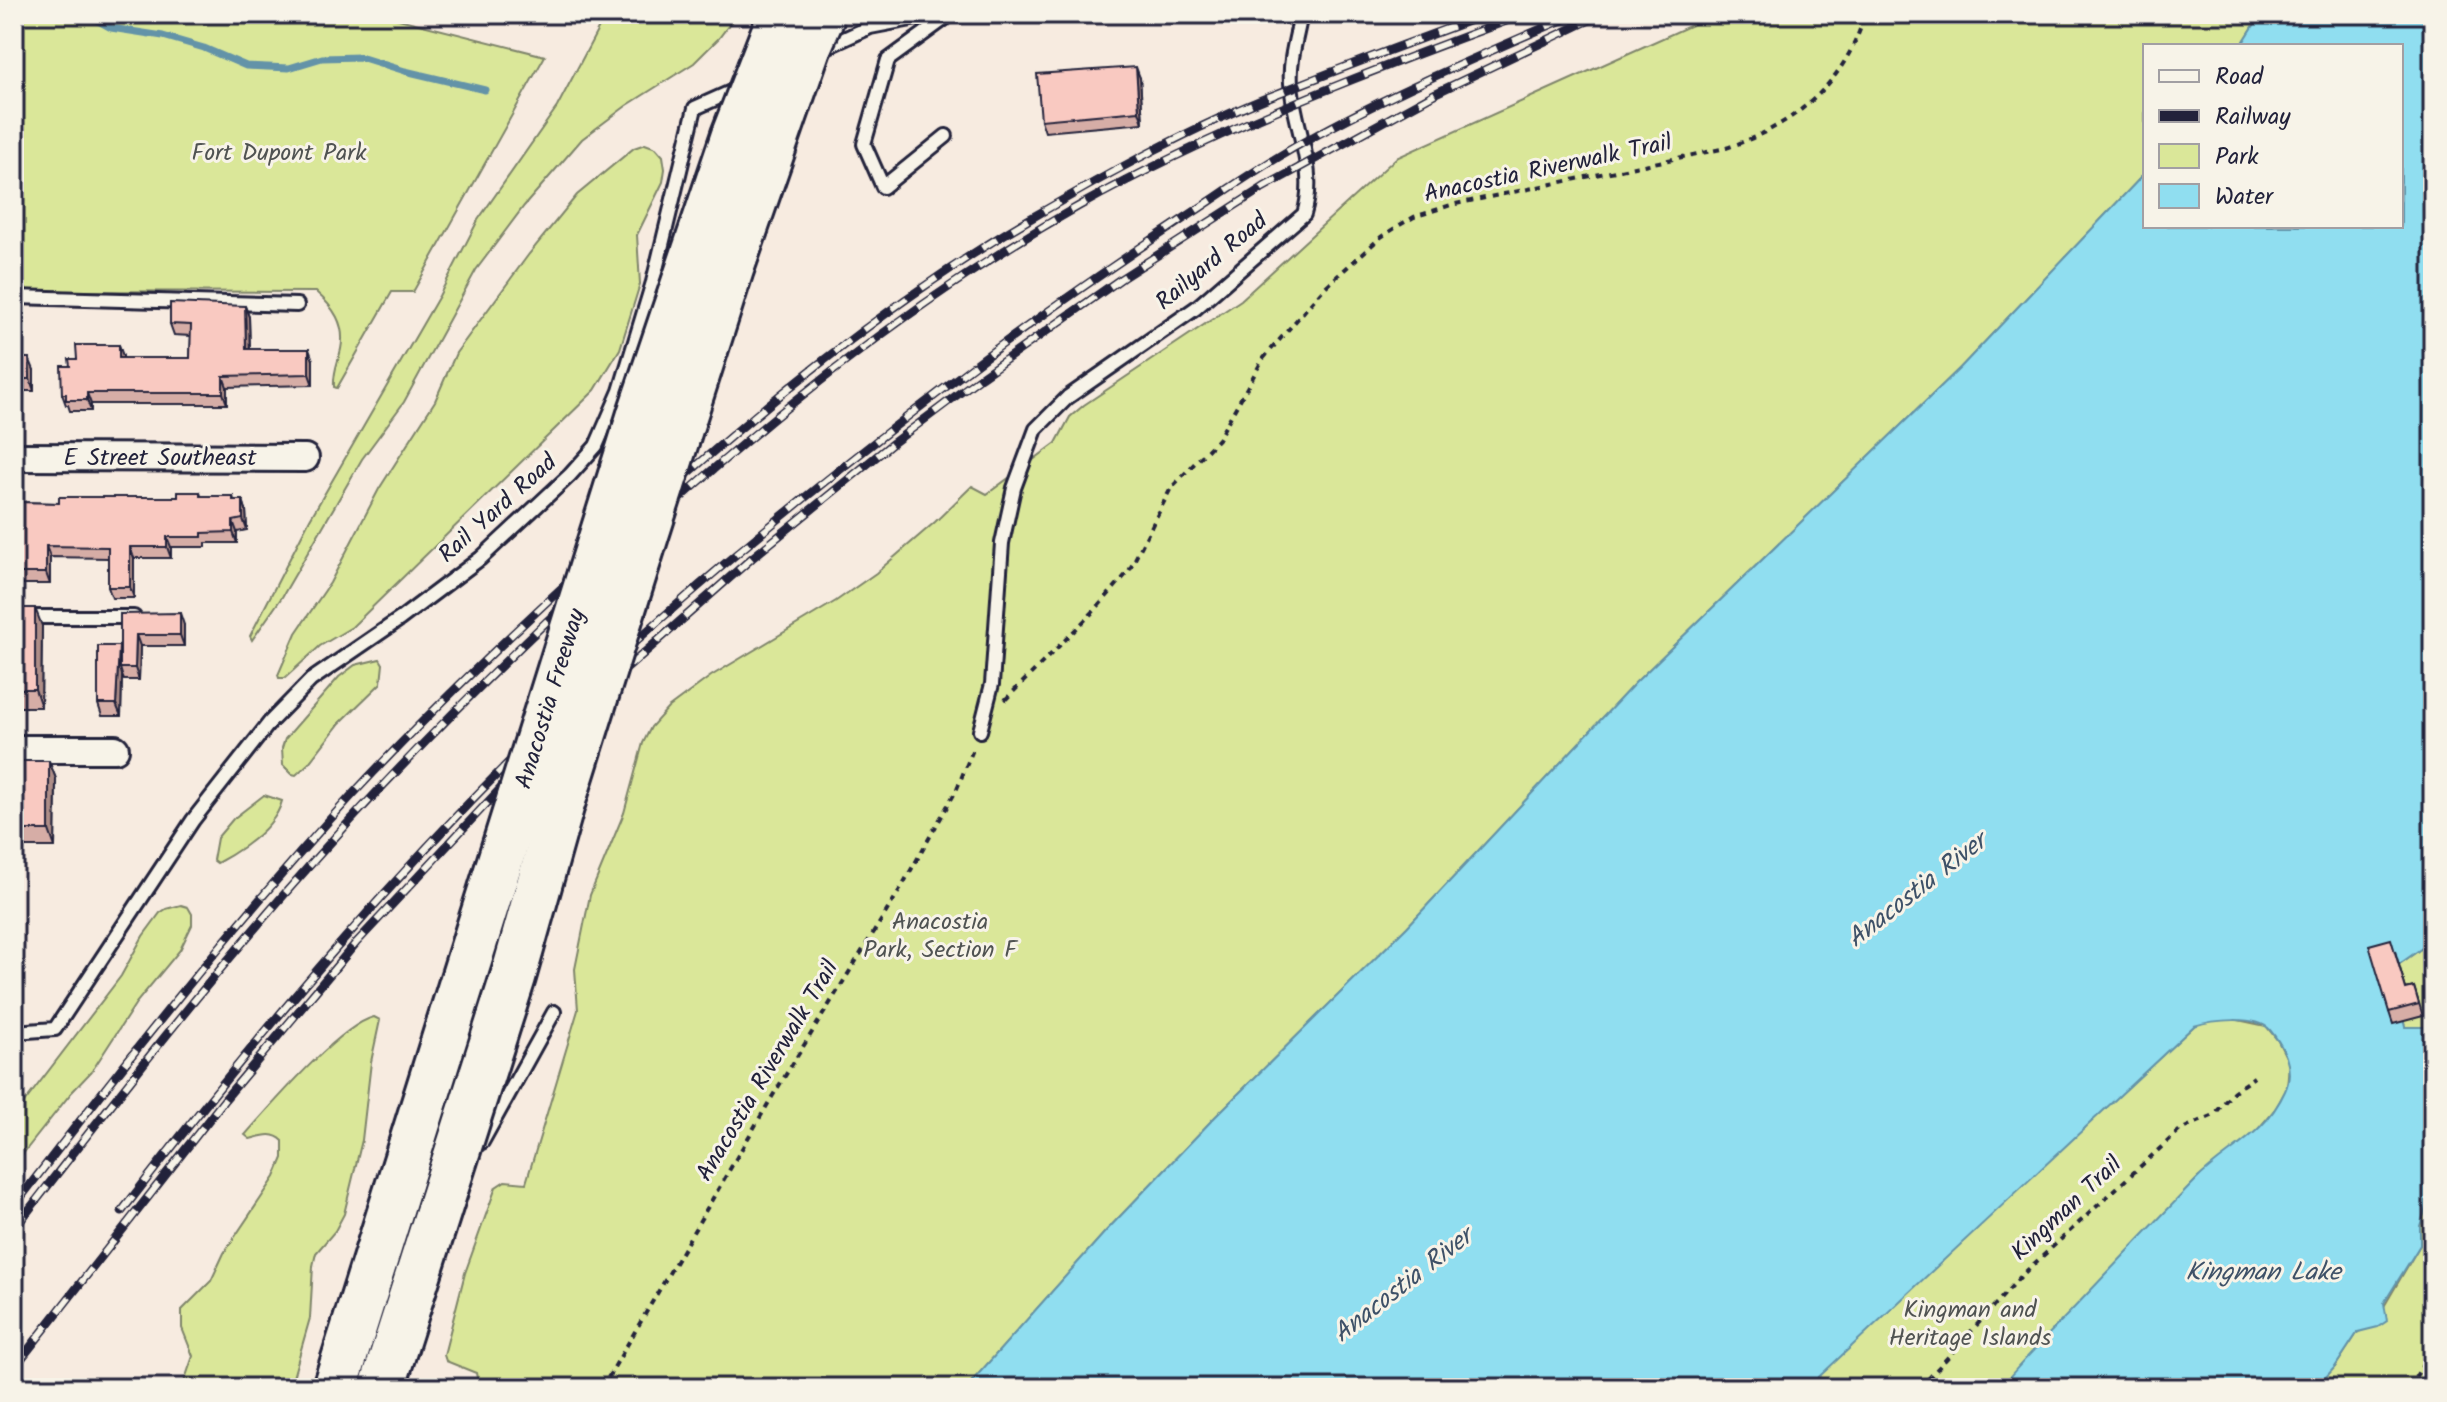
<svg xmlns="http://www.w3.org/2000/svg" width="2447" height="1402" viewBox="0 0 2447 1402" font-family="Kalam,sans-serif">
  <rect width="100%" height="100%" fill="#f7ebe0"/>
  <filter id="ink" filterUnits="userSpaceOnUse"><feTurbulence type="fractalNoise" baseFrequency=".0125" numOctaves="2"/><feDisplacementMap in="SourceGraphic" scale="16" xChannelSelector="R" yChannelSelector="G"/><feConvolveMatrix kernelMatrix="1 2 1 2 8 2 1 2 1" color-interpolation-filters="sRGB"/></filter>
  <g filter="url(#ink)">
    <!-- green -->
    <g fill="#dae799" stroke="#7e846a" stroke-width="2">
      <path d="M 14,14 L 379,14 L 545,56 L 413,292 L 392,292 L 337,388 L 334,387 C 333,371 338,363 341,349 C 346,324 333,307 316,292 L 14,291 Z"/>
      <path d="M 606,14 L 737,14 L 719,38 L 694,63 L 626,106 L 582,139 L 524,206 L 476,270 L 404,402 L 362,459 L 282,597 L 252,640 L 250,636 L 310,519 L 439,296 L 478,220 L 557,107 Z"/>
      <path d="M 1716,14 L 2261,14 L 2241,46 L 2145,46 L 2145,173 L 1960,368 L 1635,683 L 1407,927 L 1215,1117 L 1106,1231 L 966,1388 L 479,1388 L 476,1373 L 446,1361 L 444,1355 L 465,1273 L 496,1187 L 505,1181 L 526,1183 L 578,1010 L 575,969 L 590,895 L 624,813 L 643,743 L 651,727 L 668,708 L 711,676 L 836,601 L 876,573 L 935,522 L 972,486 L 987,494 L 1056,443 L 1070,417 L 1084,405 L 1241,300 L 1396,158 Z"/>
      <path d="M 645,144 L 656,148 L 663,156 L 665,169 L 663,182 L 637,235 L 640,284 L 620,349 L 595,390 L 352,627 L 320,646 L 285,678 L 279,678 L 278,675 L 296,633 L 330,583 L 379,489 L 435,401 L 456,353 L 529,254 L 577,195 L 634,148 Z"/>
      <path d="M 380,659 L 383,664 L 381,683 L 340,723 L 308,764 L 296,775 L 292,774 L 283,765 L 282,748 L 285,739 L 339,677 L 355,665 Z"/>
      <path d="M 264,795 L 282,801 C 275,828 241,850 217,863 L 213,860 L 217,838 L 233,819 Z"/>
      <path d="M 181,905 L 188,907 L 192,914 L 192,925 L 180,950 L 136,1003 L 92,1071 L 72,1092 L 14,1165 L 14,1116 L 121,976 L 143,936 L 160,913 L 166,909 Z"/>
      <path d="M 2433,938 L 2433,1027 L 2405,1027 L 2391,970 L 2422,948 Z"/>
      <path d="M 374,1017 L 380,1020 L 371,1062 L 362,1140 L 344,1214 L 335,1231 L 316,1253 L 313,1266 L 310,1318 L 290,1388 L 182,1388 L 193,1356 L 182,1328 L 182,1310 L 211,1281 L 224,1253 L 275,1177 L 283,1158 L 283,1141 C 273,1131 262,1136 250,1139 L 245,1135 C 270,1107 340,1025 374,1017 Z"/>
      <path d="M 2212,1020 L 2238,1020 L 2266,1026 L 2278,1041 L 2289,1063 L 2287,1088 L 2276,1108 L 2249,1140 L 2198,1178 L 2000,1388 L 1609,1388 L 1971,1233 L 2195,1025 Z"/>
      <path d="M 2433,1187 L 2433,1388 L 2316,1388 L 2335,1367 L 2358,1332 L 2372,1327 L 2420,1245 L 2420,1226 Z"/>
    </g>
    <!-- water -->
    <path fill="#90def0" stroke="#6493a8" stroke-width="2" d="M 2261,14 L 2433,14 L 2433,937 L 2422,948 L 2391,970 L 2405,1027 L 2433,1027 L 2433,1186 L 2420,1226 L 2420,1245 L 2384,1303 L 2387,1321 L 2378,1327 L 2358,1332 L 2335,1367 L 2316,1388 L 2000,1388 C 2022,1361 2046,1337 2070,1312 C 2112,1268 2153,1224 2196,1180 C 2228,1148 2264,1137 2285,1091 C 2295,1069 2284,1047 2270,1030 C 2257,1015 2212,1020 2194,1026 L 1807,1388 L 966,1388 L 1106,1231 L 1215,1117 L 1407,927 L 1635,683 L 1960,368 L 2145,173 L 2145,226 L 2401,226 L 2401,46 L 2241,46 Z"/>
    <g fill="none" stroke-linecap="round" stroke-linejoin="round">
      <!-- stream -->
      <path stroke="#6493a8" stroke-width="7" d="M 85,14 L 111,28 L 163,36 L 204,48 L 246,66 L 289,68 L 322,58 L 360,57 L 405,71 L 485,90"/>
      <!-- service casing -->
      <g stroke="#22223b" stroke-width="18">
        <g id="service">
          <path d="M 820,50 L 870,27 L 938,14"/>
          <path d="M 946,136 L 883,187 L 864,144 L 888,60 L 951,14"/>
          <path d="M 14,297 L 297,305"/>
          <path d="M 14,617 L 134,617"/>
          <path d="M 980,731 L 992,684 L 1002,543 L 1014,488 L 1036,429 L 1068,397 L 1196,308 L 1304,214 C 1318,169 1294,128 1291,83 C 1289,60 1297,36 1301,14"/>
          <path d="M 14,1032 L 55,1029 L 193,820 L 270,722 L 311,680 L 400,619 L 481,558 L 570,475 L 596,446 L 620,391 L 653,282 L 695,108 L 742,87"/>
          <path d="M 482,1142 L 554,1012"/>
        </g>
      </g>
      <!-- minor casing -->
      <g stroke="#22223b" stroke-width="32">
        <g id="minor">
          <path d="M 14,457 L 305,458"/>
          <path d="M 14,749 L 115,749"/>
        </g>
      </g>
      <!-- path -->
      <g stroke="#22223b" stroke-width="4" stroke-dasharray="6 6" stroke-linecap="butt">
        <path d="M 1005,700 L 1094,611 L 1129,571 L 1171,488 L 1218,439 L 1263,359 L 1325,287 L 1381,237 L 1398,226 L 1414,217 L 1451,205 L 1726,148 C 1793,126 1845,85 1865,14"/>
        <path d="M 602,1388 L 772,1097 L 898,893 L 956,791 L 974,747"/>
        <path d="M 1920,1388 L 2022,1275 L 2180,1130 L 2214,1115 L 2233,1092 L 2254,1077"/>
        <path d="M 2409,1388 L 2433,1348"/>
      </g>
      <!-- service -->
      <use href="#service" stroke="#f7f3e8" stroke-width="12"/>
      <!-- minor -->
      <use href="#minor" stroke="#f7f3e8" stroke-width="26"/>
      <!-- rail casing -->
      <g stroke="#22223b" stroke-width="9">
        <g id="rail">
          <path d="M 14,1206 C 122,1066 232,926 352,795 C 442,698 539,608 637,519 C 758,409 887,303 1028,220 C 1109,173 1192,127 1279,93 C 1348,65 1417,40 1487,14"/>
          <path d="M 122,1211 C 260,1032 405,860 569,703 C 696,582 833,473 972,367 C 1041,315 1111,267 1183,219 C 1223,193 1262,165 1304,142 C 1390,94 1481,55 1571,16"/>
          <path d="M 14,1229 C 103,1115 192,999 288,890 C 390,773 500,664 614,558 C 757,426 909,302 1079,206 C 1221,127 1373,70 1525,14"/>
          <path d="M 14,1368 L 225,1099 L 356,943 L 502,787 L 576,713 L 752,558 L 893,443 L 981,377 L 1122,278 L 1264,187 L 1436,93 L 1602,14"/>
        </g>
      </g>
      <!-- rail -->
      <use href="#rail" stroke="#f7f3e8" stroke-width="6" stroke-dasharray="18" stroke-linecap="butt"/>
      <!-- motorway-bridge casing -->
      <g stroke="#22223b" stroke-width="50" stroke-linecap="butt">
        <g id="motorway-bridge">
          <path d="M 335,1388 L 641,411 L 734,135 L 781,14"/>
          <path d="M 382,1388 L 513,977 L 561,807 L 647,532 L 731,269 L 808,48 L 823,14"/>
        </g>
      </g>
      <!-- motorway-bridge -->
      <use href="#motorway-bridge" stroke="#f7f3e8" stroke-width="44"/>
    </g>
    <!-- wall -->
    <g fill="#d6ada6" stroke="#22223b" stroke-width="2">
      <path d="M 1140,78 L 1143,123 L 1045,132 L 1041,120 Z"/>
      <path d="M 245,306 L 249,317 L 250,349 L 313,360 L 313,385 L 227,387 L 227,404 L 91,404 L 91,411 L 70,411 L 68,405 L 66,405 L 62,394 L 70,366 L 77,359 L 119,345 L 123,358 L 190,358 L 191,336 L 174,335 L 170,324 Z"/>
      <path d="M 14,358 L 34,370 L 34,391 L 15,391 Z"/>
      <path d="M 200,492 L 201,496 L 233,496 L 234,500 L 243,500 L 246,510 L 247,530 L 237,532 L 237,543 L 206,543 L 206,547 L 171,547 L 171,558 L 134,558 L 134,598 L 112,598 L 108,587 L 108,558 L 50,557 L 50,584 L 14,584 L 14,502 L 59,503 L 178,497 Z"/>
      <path d="M 14,608 L 42,626 L 41,707 L 14,707 Z"/>
      <path d="M 120,614 L 184,625 L 184,646 L 140,646 L 139,680 L 124,680 L 122,675 L 121,716 L 102,716 L 98,704 L 119,646 L 120,650 Z"/>
      <path d="M 14,761 L 49,761 L 56,779 L 55,847 L 14,847 Z"/>
      <path d="M 2395,951 L 2406,989 L 2414,987 L 2423,1016 L 2393,1024 L 2389,1012 Z"/>
    </g>
    <!-- shaded-wall -->
    <g fill="#ae8d87" stroke="#22223b" stroke-width="2">
      <path d="M 1136,67 L 1140,78 L 1143,123 L 1139,111 Z"/>
      <path d="M 245,306 L 249,317 L 250,360 L 246,349 Z"/>
      <path d="M 119,345 L 123,356 L 123,369 L 119,358 Z"/>
      <path d="M 309,349 L 313,360 L 313,385 L 309,374 Z"/>
      <path d="M 29,358 L 34,370 L 34,391 L 30,379 Z"/>
      <path d="M 223,376 L 227,387 L 227,404 L 223,393 Z"/>
      <path d="M 87,393 L 91,404 L 91,411 L 87,400 Z"/>
      <path d="M 243,500 L 246,510 L 247,530 L 243,519 Z"/>
      <path d="M 233,521 L 237,532 L 237,543 L 233,532 Z"/>
      <path d="M 167,537 L 171,547 L 171,558 L 167,547 Z"/>
      <path d="M 46,546 L 50,557 L 50,584 L 46,573 Z"/>
      <path d="M 130,547 L 134,558 L 134,598 L 130,587 Z"/>
      <path d="M 35,608 L 42,626 L 41,707 L 35,689 Z"/>
      <path d="M 180,613 L 184,625 L 184,646 L 180,635 Z"/>
      <path d="M 136,635 L 140,646 L 139,680 L 135,668 Z"/>
      <path d="M 119,646 L 123,658 L 120,668 L 122,675 L 121,716 L 116,704 Z"/>
      <path d="M 49,761 L 56,779 L 55,847 L 49,830 Z"/>
    </g>
    <!-- building -->
    <g fill="#f9c9c1" stroke="#22223b" stroke-width="2">
      <path d="M 1136,67 L 1139,111 L 1041,120 L 1037,74 Z"/>
      <path d="M 170,303 L 245,306 L 246,349 L 309,349 L 309,374 L 223,376 L 223,393 L 87,393 L 87,400 L 66,400 L 66,394 L 62,394 L 61,366 L 70,366 L 69,359 L 77,359 L 76,345 L 119,345 L 119,358 L 190,358 L 191,325 L 170,324 Z"/>
      <path d="M 14,358 L 29,358 L 30,379 L 14,379 Z"/>
      <path d="M 178,492 L 200,492 L 200,496 L 233,496 L 233,500 L 243,500 L 243,519 L 233,521 L 233,532 L 202,533 L 202,537 L 167,537 L 167,547 L 130,547 L 130,587 L 108,587 L 108,547 L 46,546 L 46,573 L 14,573 L 14,502 L 59,503 L 59,497 L 178,497 Z"/>
      <rect x="14" y="608" width="21" height="81"/>
      <path d="M 180,613 L 180,635 L 136,635 L 135,668 L 120,668 L 120,614 Z"/>
      <path d="M 98,646 L 119,646 L 116,704 L 98,704 Z"/>
      <rect x="14" y="761" width="35" height="69"/>
      <path d="M 2391,939 L 2406,989 L 2414,987 L 2419,1004 L 2389,1012 L 2369,945 Z"/>
    </g>
  </g>
  <g text-anchor="middle" dominant-baseline="central" stroke-width="6" stroke-linejoin="round" paint-order="stroke">
    <!-- park labels -->
    <g font-size="24" fill="#505352" stroke="#f7f3e8">
      <text x="279" y="153">Fort Dupont Park</text>
      <text x="940" y="922">Anacostia<tspan x="940" dy="28">Park, Section F</tspan></text>
      <text x="1970" y="1310">Kingman and<tspan x="1970" dy="28">Heritage Islands</tspan></text>
    </g>
    <!-- street labels -->
    <g font-size="24" fill="#22223b" stroke="#f7f3e8">
      <text transform="translate(1548 169) rotate(-12)">Anacostia Riverwalk Trail</text>
      <text transform="translate(1212 262) rotate(-40)">Railyard Road</text>
      <text x="160" y="458">E Street Southeast</text>
      <text transform="translate(498 509) rotate(-42)">Rail Yard Road</text>
      <text transform="translate(551 699) rotate(-73)">Anacostia Freeway</text>
      <text transform="translate(768 1071) rotate(-59)">Anacostia Riverwalk Trail</text>
      <text transform="translate(2067 1209) rotate(-43)">Kingman Trail</text>
    </g>
    <!-- water labels -->
    <g font-size="26" font-style="italic" fill="#3e5168" stroke="#f7f3e8">
      <text transform="translate(1917 891) rotate(-38)">Anacostia River</text>
      <text x="2263" y="1273">Kingman Lake</text>
      <text transform="translate(1403 1286) rotate(-38)">Anacostia River</text>
    </g>
  </g>
  <!-- margin -->
  <rect width="2447" height="1402" fill="none" stroke="#f7f3e8" stroke-width="48"/>
  <rect x="24" y="24" width="2399" height="1354" fill="none" stroke="#22223b" stroke-width="3" filter="url(#ink)"/>
  <!-- legend -->
  <rect x="2143" y="44" width="260" height="184" fill="#f7f3e8" stroke="#a29fa3" stroke-width="2"/>
  <rect x="2159" y="70" width="40" height="12" fill="#f7f3e8" stroke="#a29fa3" stroke-width="2"/>
  <text x="2215" y="84" font-size="24" fill="#22223b">Road</text>
  <rect x="2159" y="110" width="40" height="12" fill="#22223b" stroke="#a29fa3" stroke-width="2"/>
  <text x="2215" y="124" font-size="24" fill="#22223b">Railway</text>
  <rect x="2159" y="144" width="40" height="24" fill="#dae799" stroke="#a29fa3" stroke-width="2"/>
  <text x="2215" y="164" font-size="24" fill="#22223b">Park</text>
  <rect x="2159" y="184" width="40" height="24" fill="#90def0" stroke="#a29fa3" stroke-width="2"/>
  <text x="2215" y="204" font-size="24" fill="#22223b">Water</text>
</svg>
